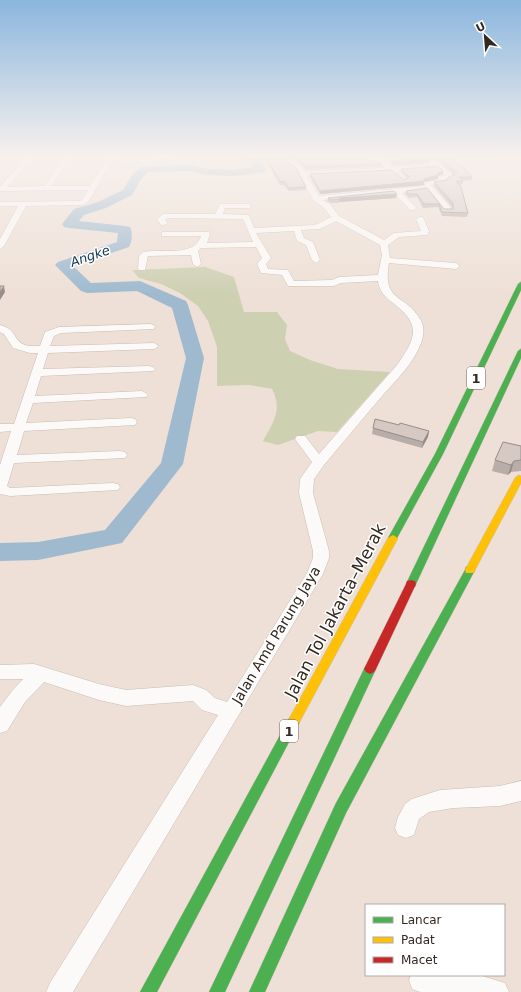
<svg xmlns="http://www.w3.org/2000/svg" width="521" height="992" viewBox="0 0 521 992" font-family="'DejaVu Sans',sans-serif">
  <rect width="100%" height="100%" fill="#eee0d6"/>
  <!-- green -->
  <path fill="#ced0b2" d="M 205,267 L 234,277 L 244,312 L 277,312 L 287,325 L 285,339 L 290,351 L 310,360 L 338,369 L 390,372 L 337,432 L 318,431 L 278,445 L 263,441 C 273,423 283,410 272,389 L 249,385 L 217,386 L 217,347 L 208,321 L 198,306 L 180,293 L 161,284 L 139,278 L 132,270 Z"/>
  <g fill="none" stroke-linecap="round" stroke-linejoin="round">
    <!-- river -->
    <path fill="#9fbacf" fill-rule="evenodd" d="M 242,155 C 256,155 260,157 266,170 L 264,172 L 234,176 L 209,175 L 188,171 L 148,172 L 141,179 L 132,195 L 106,208 L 84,215 L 79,221 L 125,226 L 130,227 C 133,232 132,242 129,247 L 73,266 L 91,283 L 140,281 L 186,301 L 188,305 L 204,358 L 183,464 L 122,543 L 38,560 L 0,561 L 0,543 L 38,542 L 105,530 L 161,463 L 186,358 L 172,308 L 137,291 L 87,293 L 81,291 L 55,265 L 58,262 L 117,242 L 118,233 L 69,228 L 64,227 L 62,224 L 74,209 L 98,202 L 123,190 L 132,175 L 141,167 L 188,165 L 209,169 L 234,170 L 253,167 Z"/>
    <!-- street casing -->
    <g stroke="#c7bdb4" stroke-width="1">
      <g id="street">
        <path d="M 28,155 L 34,155 L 8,187 L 44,186 L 67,155 L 73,155 L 51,186 L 90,186 L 109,155 L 115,155 L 113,158 L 146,159 L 168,155 L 180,155 L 146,163 L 111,162 L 89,201 L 83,205 L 26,206 L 4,246 L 0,249 L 0,239 L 18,206 L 0,206 L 0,202 L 79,201 L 82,200 L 88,190 L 0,191 L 0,187 Z"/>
        <path d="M 286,155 L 292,155 L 290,157 C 294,163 301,166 305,172 L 385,168 L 377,161 L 365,160 L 358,155 L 381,158 L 391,167 L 433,164 L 423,155 L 430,155 L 455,177 L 446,180 L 446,182 L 431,185 L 451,208 L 451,212 L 445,212 L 427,190 L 402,193 L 417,208 L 413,210 L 410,210 L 394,193 L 322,200 L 330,204 L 339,216 L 384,240 L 394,233 L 421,231 L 416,219 L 420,217 L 423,217 L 429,231 L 427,235 L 399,237 L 388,245 L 390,258 L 456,263 L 460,266 L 456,269 L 389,263 C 382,303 405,293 420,319 C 425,327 424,335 421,343 C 414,363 397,379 383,395 C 363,418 344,441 324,465 L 314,479 L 313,493 L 329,551 L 329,558 L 323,574 L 73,992 L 46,992 L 50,983 L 218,715 L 202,710 L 193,701 L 126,706 L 99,700 L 44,682 L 25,702 L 7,731 L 0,733 L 0,707 L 12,691 L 23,679 L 0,679 L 0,665 L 34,664 L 99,684 L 126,690 L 193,685 L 206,690 L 215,698 L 227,702 L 307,573 L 313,558 L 313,551 L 299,493 L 300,479 L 312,462 L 295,439 L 297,436 L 305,436 L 319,454 L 397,365 C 416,338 422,325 393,303 C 385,297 379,291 378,281 L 341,283 L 334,286 L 288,286 L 282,275 L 261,273 L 257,264 L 262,258 L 256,247 L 201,248 L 198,251 L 201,264 L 197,267 L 193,264 L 191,255 L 148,256 L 145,270 L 139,270 L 138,268 L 139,256 L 143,252 C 161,248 194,258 201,236 L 162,236 L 162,232 L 209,232 L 210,234 L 207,243 L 253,242 L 243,219 L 168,218 L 165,220 L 168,223 L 164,225 L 161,225 L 157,219 L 163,214 L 215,214 L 220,204 L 250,204 L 250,208 L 225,208 L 223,214 L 249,215 L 254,228 L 315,225 L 331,217 L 324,208 L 313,200 L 297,170 L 288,163 L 284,157 ZM 438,168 L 446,175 L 439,177 L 439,180 L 425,182 L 425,186 L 319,196 L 307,176 L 389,172 L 395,176 L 398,174 L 395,171 ZM 336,221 L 380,245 L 382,255 L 378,275 L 339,277 L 332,280 L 294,281 L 288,270 L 268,269 L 266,264 L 271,258 L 256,233 L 294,231 L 297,241 L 306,245 L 312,260 L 316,263 L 320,260 L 313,242 L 304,238 L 301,230 L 320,229 Z"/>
        <path d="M 150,324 L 154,325 L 155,327 L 154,329 L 61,333 L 54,336 L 50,346 L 154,343 L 159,346 L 154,349 L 48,353 L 43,369 L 149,366 L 153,367 L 155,369 L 153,371 L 41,376 L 35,396 L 142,391 L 146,393 L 148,395 L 146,397 L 33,403 L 26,423 L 131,418 L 135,419 L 137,422 L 135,425 L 24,431 L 17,455 L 120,451 L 125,452 L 127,455 L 125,458 L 14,463 L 7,486 L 10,488 L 113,483 L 118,484 L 120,487 L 118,490 L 10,496 L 0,494 L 0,465 L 11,431 L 0,432 L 0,424 L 14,424 L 38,353 L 30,353 L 13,348 L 4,334 L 0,332 L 0,325 C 23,331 8,348 40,346 L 45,332 L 59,327 Z"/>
        <path d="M 521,781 L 521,801 L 500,806 L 453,808 L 429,812 L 419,819 L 414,835 L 406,838 L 398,835 L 395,828 L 398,817 L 405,804 L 412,799 L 440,790 L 500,786 Z"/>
        <path d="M 411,975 L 479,975 L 505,983 L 509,992 L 420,992 L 412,989 L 409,980 Z"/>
      </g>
    </g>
    <!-- fast casing -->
    <g stroke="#c7bdb4" stroke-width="1">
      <g id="fast">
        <path d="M 521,282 L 521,290 L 443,454 L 396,540 L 390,540 L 388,538 L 435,454 L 518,284 Z"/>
        <path d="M 521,349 L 521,358 L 416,584 L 415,587 L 407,587 L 406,584 L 518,351 Z"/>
        <path d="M 470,566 L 474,567 L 475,570 L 346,813 L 265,992 L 249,992 L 336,803 L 465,570 L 466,567 Z"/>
        <path d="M 370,664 L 374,666 L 376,669 L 225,992 L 209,992 L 364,669 L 366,666 Z"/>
        <path d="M 294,716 L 298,717 L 300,721 L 298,725 L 157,992 L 140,992 L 290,717 Z"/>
      </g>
    </g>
    <!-- slow casing -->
    <g stroke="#c7bdb4" stroke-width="1">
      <g id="slow">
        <path d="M 519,475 L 521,476 L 521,483 L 475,570 L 474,573 L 466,573 L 465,570 L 515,478 Z"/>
        <path d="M 393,535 L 398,538 L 298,725 L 294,726 L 290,725 L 288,721 L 290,717 L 388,538 Z"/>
      </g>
    </g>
    <!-- jam casing -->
    <g stroke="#c7bdb4" stroke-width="1">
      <path id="jam" d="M 411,580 L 415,581 L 416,584 L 376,669 L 374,672 L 370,674 L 366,672 L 364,669 L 406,584 L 407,581 Z"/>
    </g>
    <!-- street -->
    <use href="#street" fill="#fcfaf9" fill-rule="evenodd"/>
    <!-- fast -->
    <use href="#fast" fill="#4caf50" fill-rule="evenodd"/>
    <!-- slow -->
    <use href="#slow" fill="#ffc107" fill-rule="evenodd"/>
    <!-- jam -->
    <use href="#jam" fill="#c62828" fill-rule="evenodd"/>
  </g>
  <!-- wall -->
  <g fill="#b8ada9">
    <path d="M 263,155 L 285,155 L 284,156 L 306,187 L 306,190 L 289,191 L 284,185 L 280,185 Z"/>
    <path d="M 292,155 L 360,155 L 371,162 L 382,164 L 382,167 L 306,170 L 292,157 Z"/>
    <path d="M 394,155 L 425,155 L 429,163 L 392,165 L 391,164 L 391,161 L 401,160 Z"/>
    <path d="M 431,155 L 445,155 L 472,177 L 472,180 L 463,181 L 463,184 L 459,185 L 468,213 L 467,217 L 442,216 L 438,207 L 423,208 L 417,197 L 409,198 L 405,194 L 406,191 L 427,188 L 444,209 L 452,209 L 452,207 L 434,186 L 434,182 L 447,180 L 454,175 Z"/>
    <path d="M 401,169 L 443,174 L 438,176 L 438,179 L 424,182 L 424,185 L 320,194 L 310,177 L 310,174 L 404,180 L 407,178 L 401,172 Z"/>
    <path d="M 328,198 L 396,198 L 339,202 L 339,203 L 331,203 L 327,201 Z"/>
    <path d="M 399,425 L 429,431 L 428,437 L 422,448 L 372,434 L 373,428 Z"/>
    <path d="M 521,446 L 521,471 L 511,472 L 508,475 L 492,471 L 495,460 Z"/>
  </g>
  <!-- shaded-wall -->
  <g fill="#968d89">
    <path d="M 430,159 L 429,163 L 392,165 L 393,162 Z"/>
    <path d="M 443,171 L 443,174 L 438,176 L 438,179 L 424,182 L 424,185 L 320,194 L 320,191 L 424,179 Z"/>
    <path d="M 397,194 L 396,198 L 339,202 L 340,199 L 339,198 Z"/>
    <path d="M 4,286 L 5,292 L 0,300 L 0,292 Z"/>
    <path d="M 429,431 L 428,437 L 422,448 L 423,442 Z"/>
    <path d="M 514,461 L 511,472 L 508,475 L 511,465 Z"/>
  </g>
  <!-- building -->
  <g fill="#d6c9c4" stroke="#968d89">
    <path d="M 265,155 L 283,155 L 287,161 L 296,168 L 306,187 L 289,188 L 284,181 L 280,182 Z"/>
    <path d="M 293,155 L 360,155 L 371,162 L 380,162 L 382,164 L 306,167 Z"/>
    <path d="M 398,155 L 425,155 L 430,159 L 393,162 L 391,161 L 405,160 Z"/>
    <path d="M 436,155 L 445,155 L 462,166 L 472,177 L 459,177 L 463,181 L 456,181 L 461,187 L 468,213 L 442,212 L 439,204 L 424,204 L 417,194 L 409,194 L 406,191 L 427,188 L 444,209 L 453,209 L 453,203 L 434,182 L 447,180 L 448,178 L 457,173 Z"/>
    <path d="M 438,166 L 443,171 L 438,173 L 438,175 L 424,179 L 424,181 L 320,191 L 310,174 L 391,170 L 404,180 L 409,177 L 401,169 Z"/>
    <path d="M 394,191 L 397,194 L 339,198 L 340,199 L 332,200 L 328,198 Z"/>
    <path d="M 0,286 L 4,286 L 0,292 Z"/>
    <path d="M 375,419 L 399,425 L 400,423 L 429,431 L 423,442 L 373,428 Z"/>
    <path d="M 503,442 L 521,446 L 521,460 L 514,461 L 511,465 L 495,460 Z"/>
  </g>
  <!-- sky -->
  <linearGradient id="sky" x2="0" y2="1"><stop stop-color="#8bb6de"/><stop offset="0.53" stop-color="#f7f1ed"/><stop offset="1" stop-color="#f7f1ed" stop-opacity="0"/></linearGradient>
  <rect width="521" height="294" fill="url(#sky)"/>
  <g text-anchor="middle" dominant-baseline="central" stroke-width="3" stroke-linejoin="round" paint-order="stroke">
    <!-- far-water labels -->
    <g font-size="13" font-style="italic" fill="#12354e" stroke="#fff">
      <text transform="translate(90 256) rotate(-19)">Angke</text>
    </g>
    <!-- shield labels -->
    <g fill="#fff" stroke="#6f6863" stroke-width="1">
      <rect x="467" y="367" width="18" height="22" rx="3"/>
      <rect x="280" y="720" width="18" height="22" rx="3"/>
    </g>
    <g font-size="13" font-weight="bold" fill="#312820">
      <text x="476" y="378">1</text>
      <text x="289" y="731">1</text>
    </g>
    <!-- street labels -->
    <g font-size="14" fill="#312820" stroke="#fff">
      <text transform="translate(276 635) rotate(-59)">Jalan Amd Parung Jaya</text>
    </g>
    <!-- near-street labels -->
    <g font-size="17" fill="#312820" stroke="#fff">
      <text transform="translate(335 611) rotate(-62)">Jalan Tol Jakarta–Merak</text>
    </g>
  </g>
  <!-- legend -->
  <rect x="365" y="904" width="140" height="72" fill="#ffffff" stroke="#ada9a6"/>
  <rect x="373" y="917" width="20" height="6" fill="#4caf50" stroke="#ada9a6"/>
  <text x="401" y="924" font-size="12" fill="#312820">Lancar</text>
  <rect x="373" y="937" width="20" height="6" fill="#ffc107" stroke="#ada9a6"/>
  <text x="401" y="944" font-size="12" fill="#312820">Padat</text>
  <rect x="373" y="957" width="20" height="6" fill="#c62828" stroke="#ada9a6"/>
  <text x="401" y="964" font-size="12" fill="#312820">Macet</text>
  <!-- north arrow -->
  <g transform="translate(485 36) rotate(334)" stroke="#ffffff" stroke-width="3" paint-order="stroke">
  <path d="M0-3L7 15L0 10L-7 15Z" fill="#312820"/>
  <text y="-6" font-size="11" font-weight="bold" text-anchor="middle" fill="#312820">U</text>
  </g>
</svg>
